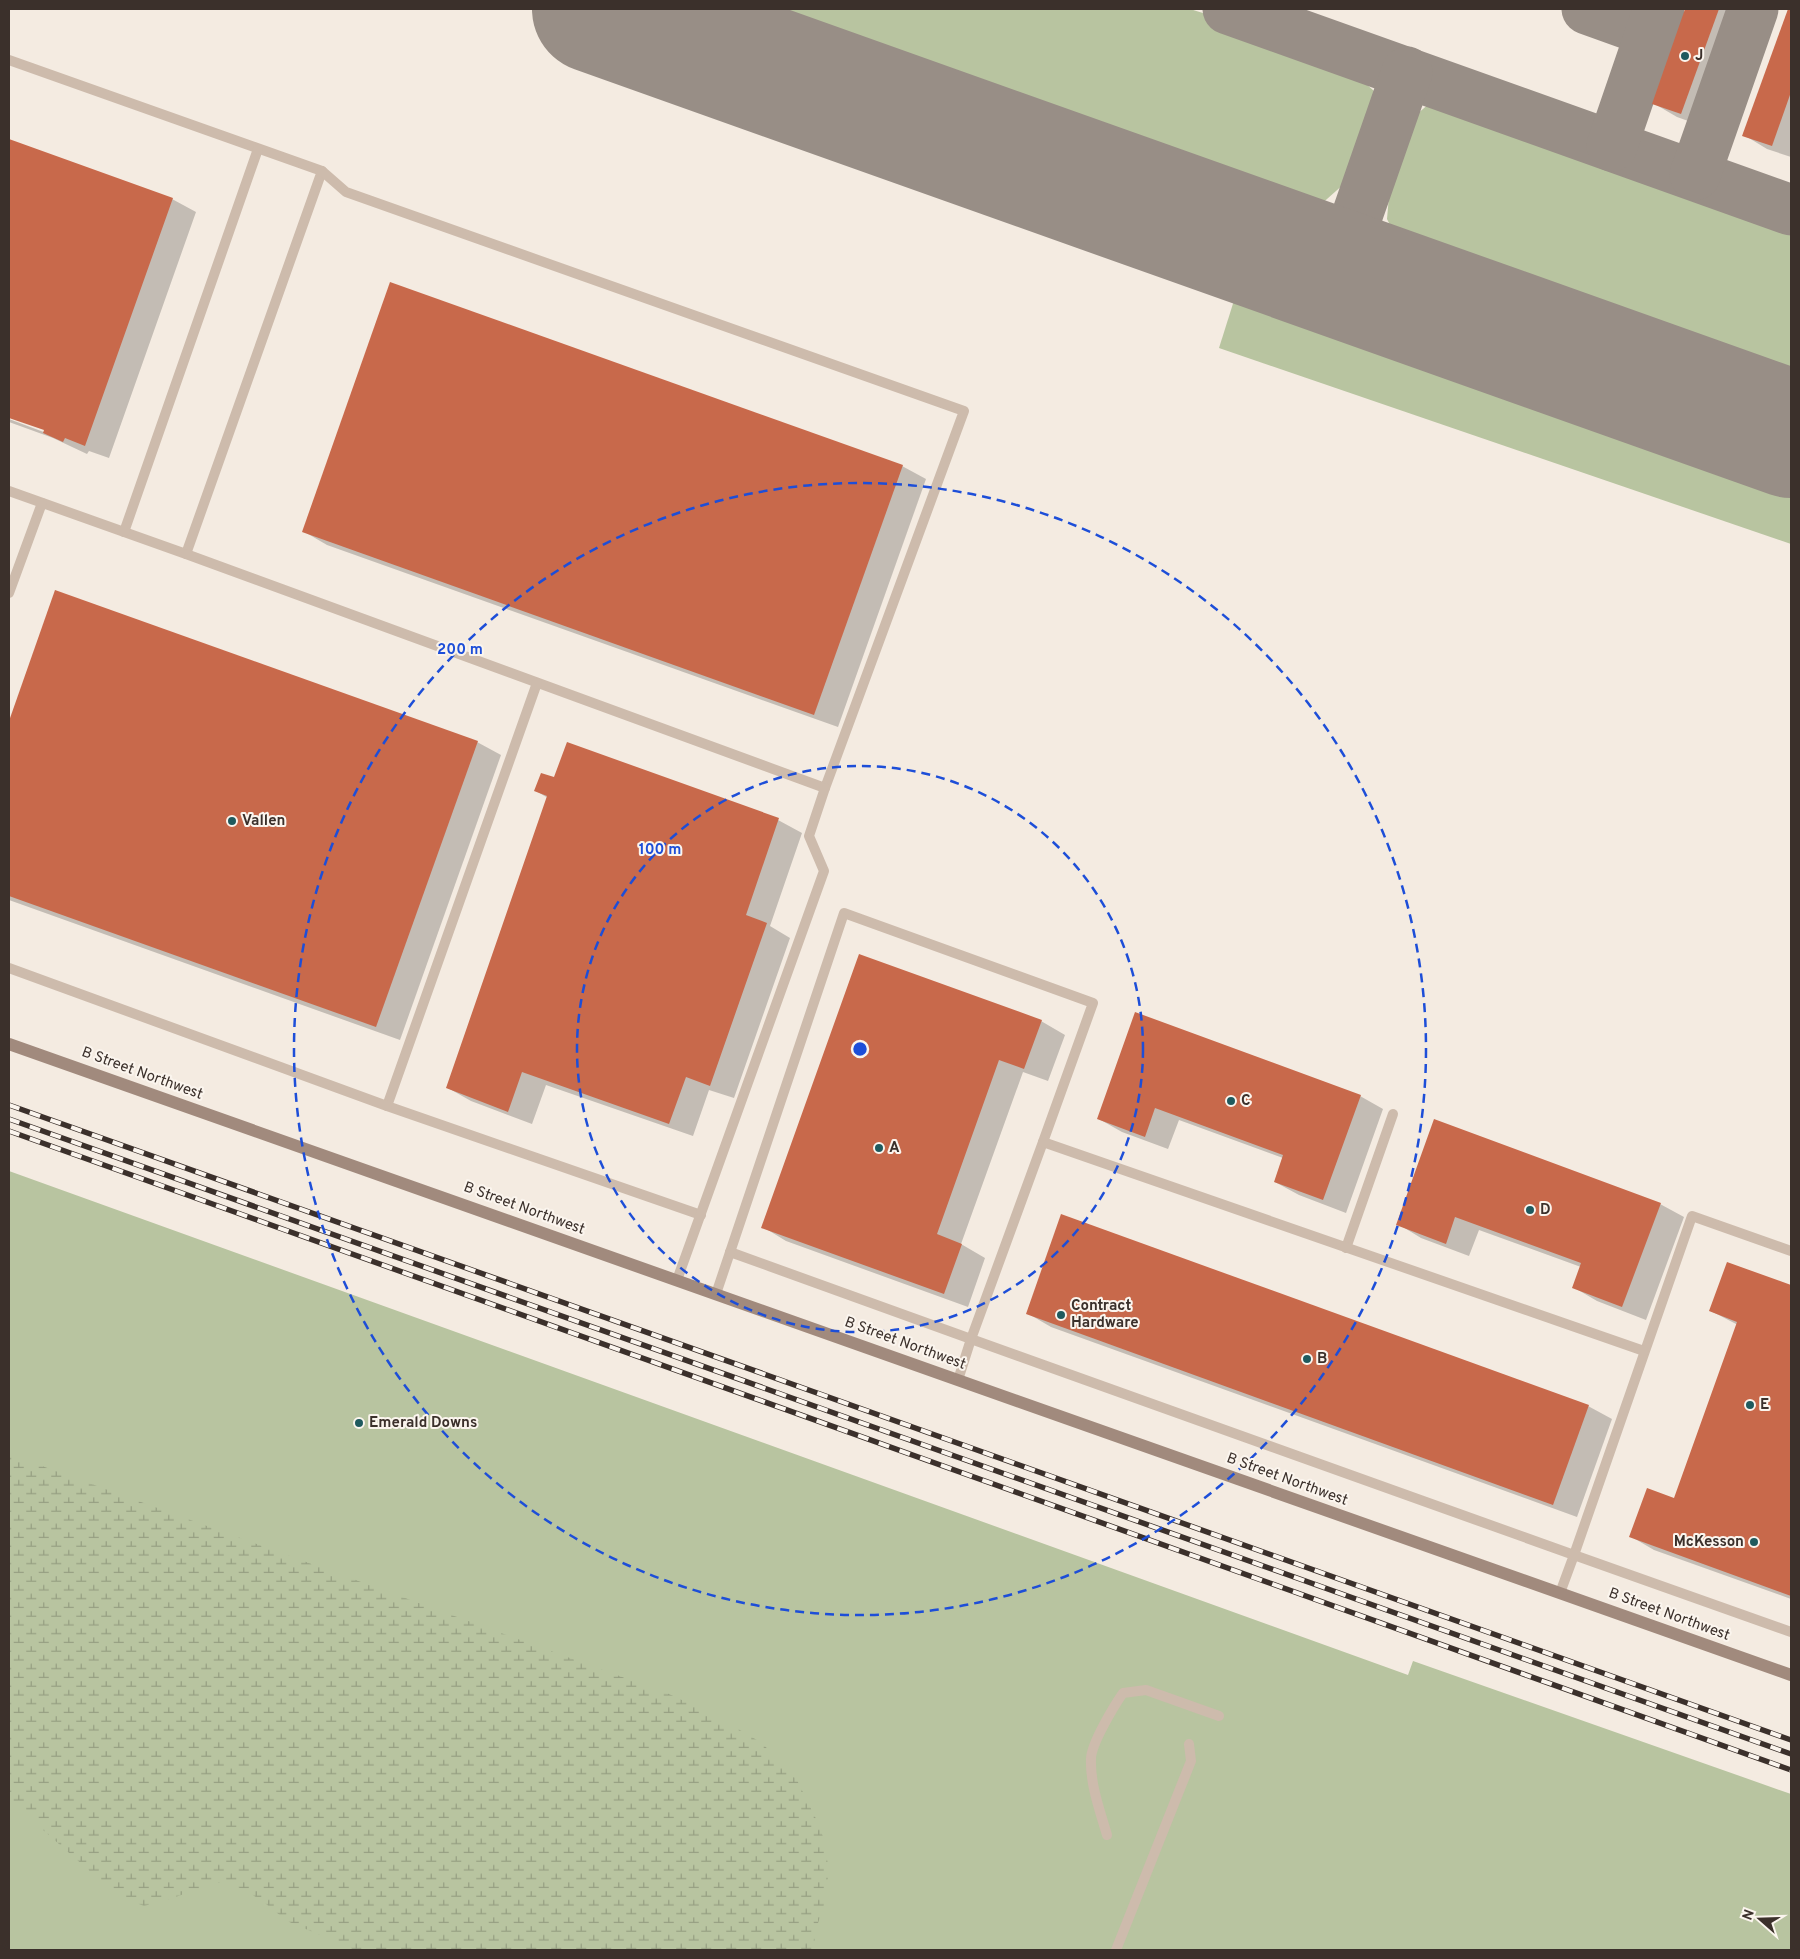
<svg xmlns="http://www.w3.org/2000/svg" width="1800" height="1959" viewBox="0 0 1800 1959" font-family="Overpass,sans-serif">
  <defs>
    <pattern id="wetland-marsh" width="20" height="14" patternUnits="userSpaceOnUse" patternTransform="scale(1.25)"><rect width="20" height="14" fill="#b8c4a0"/><path d="M1 5h8M5 5V1M11 12h8M15 12V8" fill="none" stroke="#97a083"/></pattern>
  </defs>
  <rect width="100%" height="100%" fill="#f4ebe1"/>
  <!-- green -->
  <g fill="#b8c4a0">
    <path d="M 709,9 L 1190,9 L 1238,24 L 1347,67 L 1374,91 L 1368,134 L 1345,183 L 1318,207 L 1287,215 L 814,48 Z"/>
    <path d="M 1431,102 L 1791,227 L 1791,394 L 1428,265 L 1398,241 L 1387,219 L 1391,173 L 1408,122 Z"/>
    <path d="M 1243,272 L 1346,303 L 1791,467 L 1791,544 L 1219,348 Z"/>
    <path d="M 9,1171 L 1408,1675 L 1413,1661 L 1791,1794 L 1791,1950 L 9,1950 Z"/>
  </g>
  <!-- wetland -->
  <path fill="url(#wetland-marsh)" d="M 9,1454 L 669,1694 L 716,1716 L 762,1743 L 797,1780 L 820,1827 L 827,1851 L 828,1876 L 825,1902 L 817,1926 L 813,1950 L 355,1950 L 287,1921 L 266,1904 L 244,1889 L 217,1882 L 170,1899 L 144,1906 L 118,1896 L 9,1800 Z"/>
  <!-- shadow -->
  <g fill="#0003">
    <path d="M 1687,9 L 1747,9 L 1705,127 L 1677,117 L 1653,103 Z"/>
    <path d="M 1789,9 L 1791,9 L 1791,157 L 1767,149 L 1744,135 Z"/>
    <path d="M 9,141 L 172,199 L 196,212 L 109,458 L 89,451 L 87,454 L 53,438 L 9,422 L 9,419 L 49,434 L 50,431 L 9,417 Z"/>
    <path d="M 902,466 L 926,479 L 838,727 L 327,545 L 303,531 Z"/>
    <path d="M 56,592 L 477,742 L 501,755 L 400,1040 L 9,900 L 9,725 Z"/>
    <path d="M 555,779 L 778,820 L 802,833 L 770,926 L 790,938 L 734,1098 L 709,1090 L 693,1136 L 546,1085 L 532,1124 L 471,1101 L 448,1088 L 548,798 L 536,791 Z"/>
    <path d="M 1136,1014 L 1360,1096 L 1383,1109 L 1346,1213 L 1299,1195 L 1275,1182 L 1283,1158 L 1179,1120 L 1168,1149 L 1122,1132 L 1099,1119 Z"/>
    <path d="M 1041,1021 L 1065,1035 L 1048,1081 L 1023,1072 L 961,1244 L 985,1258 L 968,1307 L 786,1241 L 763,1227 Z"/>
    <path d="M 1435,1121 L 1660,1204 L 1684,1217 L 1646,1320 L 1597,1301 L 1573,1287 L 1581,1267 L 1479,1230 L 1469,1256 L 1421,1238 L 1398,1224 Z"/>
    <path d="M 1728,1263 L 1791,1286 L 1791,1599 L 1654,1550 L 1630,1536 L 1675,1500 L 1738,1325 L 1711,1311 Z"/>
    <path d="M 1027,1313 L 1588,1406 L 1612,1419 L 1577,1517 L 1051,1327 Z"/>
  </g>
  <g fill="none" stroke-linecap="round" stroke-linejoin="round">
    <!-- taxiway -->
    <g stroke="#988e86" stroke-width="51">
      <path d="M 1228,9 L 1791,210"/>
      <path d="M 1587,9 L 1651,32"/>
      <path d="M 1612,146 L 1659,9"/>
      <path d="M 1695,175 L 1753,9"/>
      <path d="M 1337,273 L 1407,72"/>
    </g>
    <!-- runway -->
    <path stroke="#988e86" stroke-width="128" d="M 596,9 L 1791,434"/>
  </g>
  <!-- building -->
  <g fill="#c8694b">
    <path d="M 1685,9 L 1719,9 L 1681,114 L 1652,104 Z"/>
    <path d="M 1788,9 L 1791,9 L 1791,92 L 1772,146 L 1742,136 Z"/>
    <path d="M 9,139 L 173,198 L 85,446 L 65,438 L 63,442 L 43,433 L 44,430 L 9,418 Z"/>
    <path d="M 390,282 L 903,465 L 814,715 L 302,532 Z"/>
    <path d="M 55,590 L 478,741 L 376,1027 L 9,896 L 9,721 Z"/>
    <path d="M 567,742 L 779,818 L 746,915 L 767,923 L 710,1086 L 686,1077 L 669,1124 L 522,1072 L 508,1112 L 446,1088 L 547,796 L 534,791 L 541,773 L 554,777 Z"/>
    <path d="M 859,954 L 1042,1020 L 1024,1069 L 999,1060 L 937,1234 L 962,1244 L 944,1294 L 761,1228 Z"/>
    <path d="M 1135,1012 L 1361,1095 L 1323,1200 L 1274,1182 L 1283,1155 L 1155,1108 L 1145,1137 L 1097,1119 Z"/>
    <path d="M 1434,1119 L 1661,1203 L 1622,1307 L 1572,1288 L 1581,1263 L 1455,1217 L 1446,1244 L 1396,1225 Z"/>
    <path d="M 1061,1214 L 1589,1405 L 1553,1505 L 1026,1314 Z"/>
    <path d="M 1727,1262 L 1791,1285 L 1791,1596 L 1629,1537 L 1647,1488 L 1674,1498 L 1737,1322 L 1709,1311 Z"/>
  </g>
  <g fill="none" stroke-linecap="round" stroke-linejoin="round">
    <!-- lane -->
    <g stroke="#cdbbac" stroke-width="10">
      <path d="M 9,60 L 322,171 L 186,554 L 9,491"/>
      <path d="M 124,532 L 258,149"/>
      <path d="M 186,554 L 825,788 L 964,411 L 346,192 L 322,171"/>
      <path d="M 9,593 L 42,503"/>
      <path d="M 537,683 L 387,1106 L 701,1215"/>
      <path d="M 9,968 L 387,1106"/>
      <path d="M 1043,1142 L 971,1339 L 1574,1555 L 1560,1593"/>
      <path d="M 1346,1248 L 1393,1114"/>
      <path d="M 1791,1251 L 1692,1216 L 1574,1555 L 1791,1632"/>
      <path d="M 730,1252 L 971,1339 L 958,1380"/>
      <path d="M 677,1280 L 824,871 L 809,836 L 825,788"/>
      <path d="M 716,1294 L 844,913 L 1093,1003 L 1043,1142 L 1644,1351"/>
      <path d="M 1107,1835 C 1100,1811 1090,1784 1091,1759 C 1091,1744 1114,1706 1123,1693 L 1146,1690 L 1219,1716"/>
      <path d="M 1116,1950 L 1191,1761 L 1189,1744"/>
    </g>
    <!-- secondary -->
    <path stroke="#a18a7d" stroke-width="12" d="M 9,1044 L 1791,1675"/>
    <!-- rail casing -->
    <g stroke="#3b302b" stroke-width="5.5">
      <g id="rail">
        <path d="M 9,1105 L 1791,1740"/>
        <path d="M 9,1119 L 1791,1754"/>
        <path d="M 9,1131 L 1791,1770"/>
      </g>
    </g>
    <!-- rail -->
    <use href="#rail" stroke="#fbf5ee" stroke-width="4" stroke-dasharray="11" stroke-linecap="butt"/>
  </g>
  <!-- distance rings -->
  <g fill="none" stroke="#1d4ed8" stroke-width="2.5" stroke-dasharray="9 6">
    <circle cx="860" cy="1049" r="283"/>
    <circle cx="860" cy="1049" r="566"/>
  </g>
  <!-- markers -->
  <g fill="#1f5a5e" stroke="#fbf5ee" stroke-width="2">
    <circle cx="1685" cy="56" r="5"/>
    <circle cx="232" cy="821" r="5"/>
    <circle cx="1231" cy="1101" r="5"/>
    <circle cx="879" cy="1148" r="5"/>
    <circle cx="1530" cy="1210" r="5"/>
    <circle cx="1061" cy="1315" r="5"/>
    <circle cx="1307" cy="1359" r="5"/>
    <circle cx="1750" cy="1405" r="5"/>
    <circle cx="359" cy="1423" r="5"/>
    <circle cx="1754" cy="1542" r="5"/>
  </g>
  <g text-anchor="middle" dominant-baseline="central" stroke-width="4" stroke-linejoin="round" paint-order="stroke">
    <!-- poi labels -->
    <g font-size="15" font-weight="bold" fill="#3b302b" stroke="#fbf5ee" text-anchor="start">
      <text x="1695" y="56">J</text>
      <text x="242" y="821">Vallen</text>
      <text x="1241" y="1101">C</text>
      <text x="889" y="1148">A</text>
      <text x="1540" y="1210">D</text>
      <text x="1071" y="1306">Contract<tspan x="1071" dy="17">Hardware</tspan></text>
      <text x="1317" y="1359">B</text>
      <text x="1760" y="1405">E</text>
      <text x="369" y="1423">Emerald Downs</text>
      <text x="1744" y="1542" text-anchor="end">McKesson</text>
    </g>
    <!-- street labels -->
    <g font-size="15" fill="#3b302b" stroke="#fbf5ee">
      <text transform="translate(142 1074) rotate(20)">B Street Northwest</text>
      <text transform="translate(524 1209) rotate(20)">B Street Northwest</text>
      <text transform="translate(905 1344) rotate(20)">B Street Northwest</text>
      <text transform="translate(1287 1480) rotate(20)">B Street Northwest</text>
      <text transform="translate(1669 1615) rotate(20)">B Street Northwest</text>
    </g>
  </g>
  <circle cx="860" cy="1049" r="8" fill="#1d4ed8" stroke="#fbf5ee" stroke-width="2.5"/>
  <g font-size="15" text-anchor="middle" font-weight="bold" fill="#1d4ed8" stroke="#fbf5ee" stroke-width="4" stroke-linejoin="round" paint-order="stroke">
    <text x="460" y="654">200 m</text>
    <text x="660" y="854">100 m</text>
  </g>
  <!-- border -->
  <rect width="1800" height="1959" fill="none" stroke="#3b302b" stroke-width="20"/>
  <!-- north arrow -->
  <g transform="translate(1760 1919) rotate(290)" stroke="#fbf5ee" stroke-width="4" paint-order="stroke">
  <path d="M0-4L9 19L0 12L-9 19Z" fill="#3b302b"/>
  <text y="-8" font-size="14" font-weight="bold" text-anchor="middle" fill="#3b302b">N</text>
  </g>
</svg>
